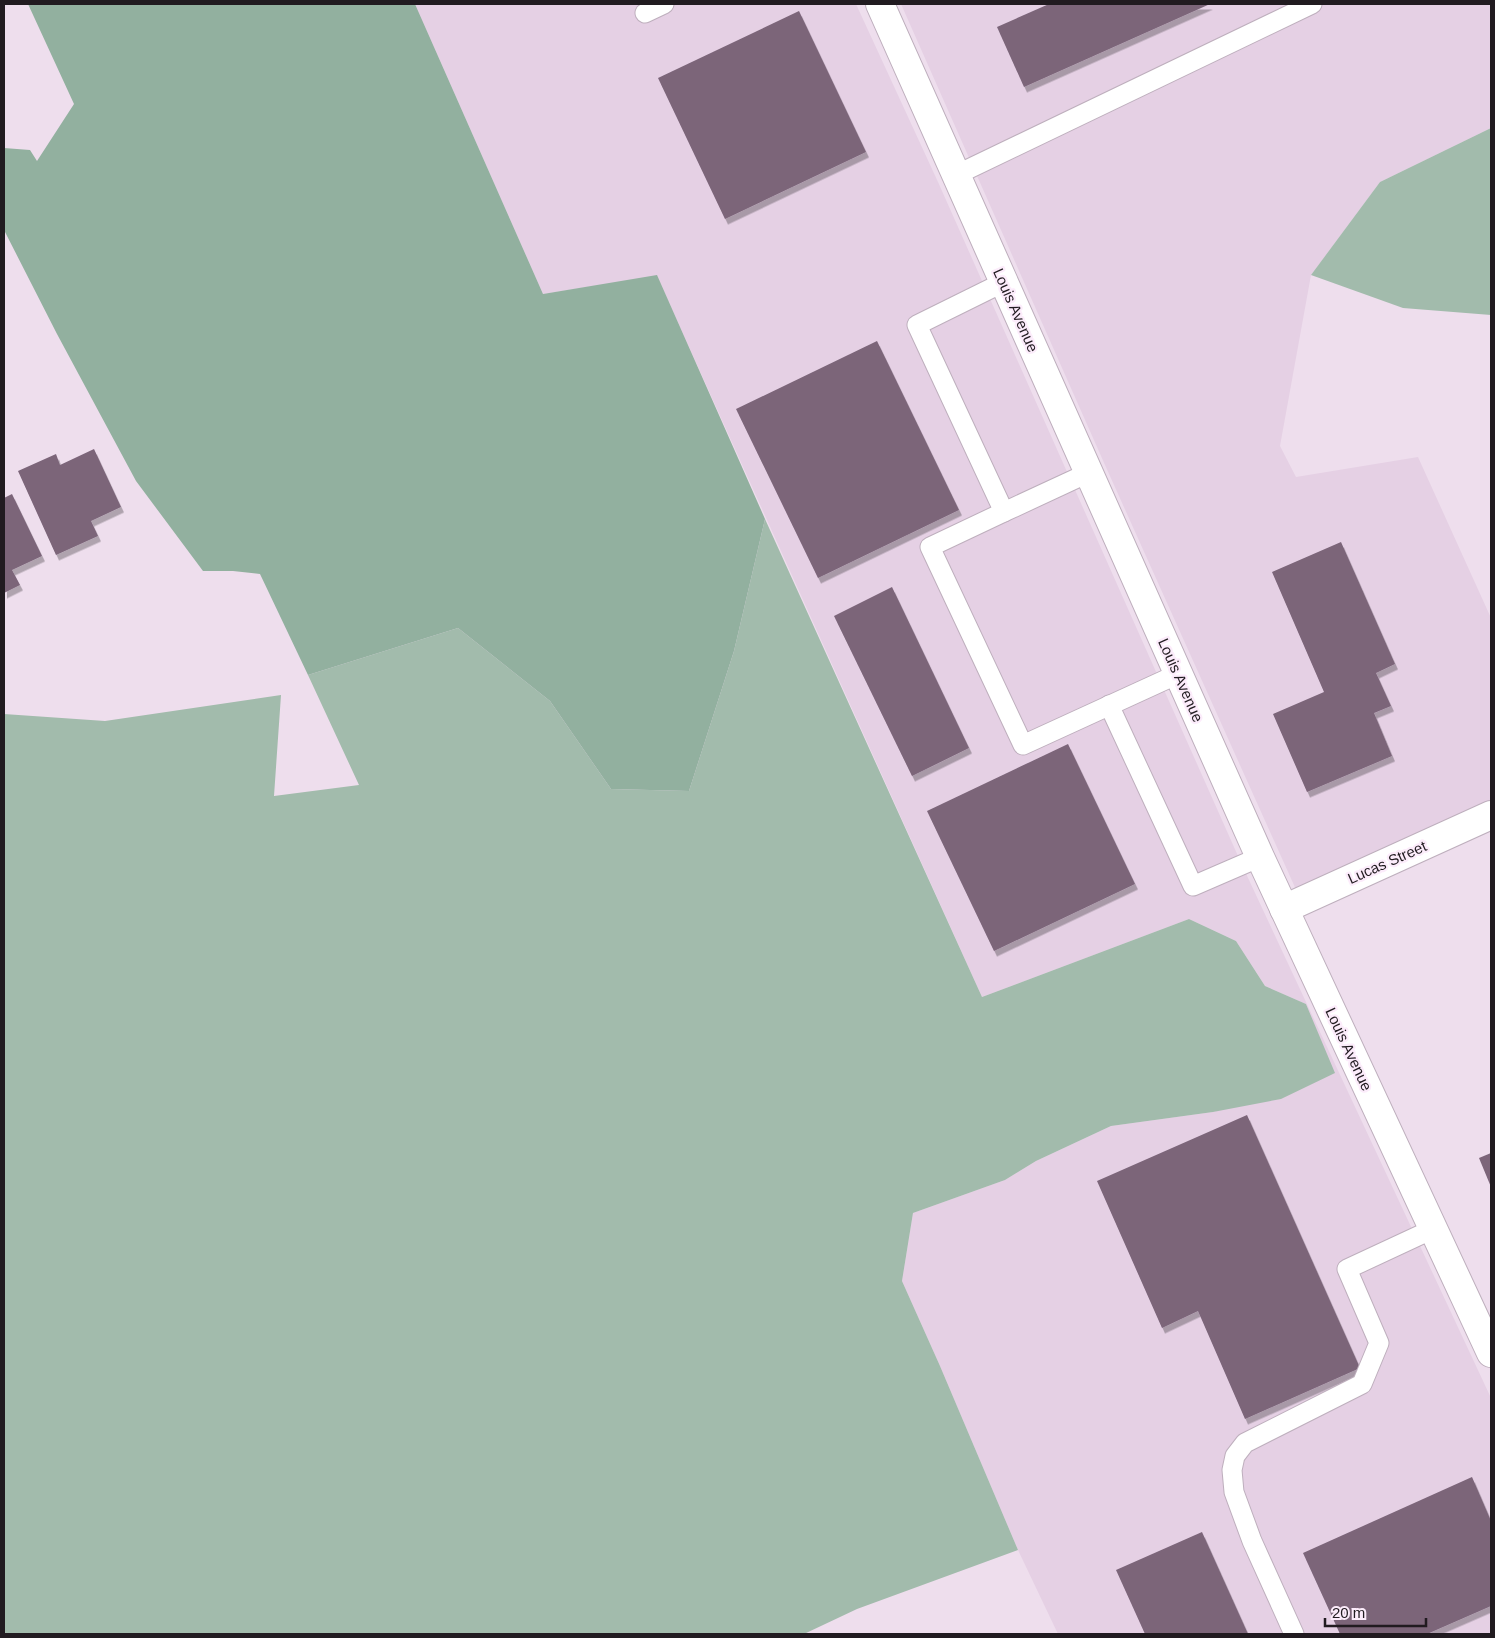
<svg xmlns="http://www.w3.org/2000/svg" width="1495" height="1638" viewBox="0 0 1495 1638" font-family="Arial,sans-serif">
  <defs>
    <filter id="shadow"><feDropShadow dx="3" dy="5.5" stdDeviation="0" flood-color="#0004"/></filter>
  </defs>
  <rect width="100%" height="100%" fill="#eedeed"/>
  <!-- built -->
  <g fill="#e5d0e4">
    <path d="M 415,4 L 856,4 L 938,182 L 1242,865 L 1491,1398 L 1491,1634 L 1058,1634 L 1018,1550 L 940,1366 L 902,1281 L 913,1213 L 1005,1180 L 1036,1161 L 1111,1126 L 1213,1112 L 1334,1073 L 1306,1004 L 1265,986 L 1236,941 L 1189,919 L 982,997 L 657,276 L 543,294 Z"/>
    <path d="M 901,4 L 1491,4 L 1491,128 L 1380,182 L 1311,275 L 1280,446 L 1296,477 L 1418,457 L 1491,618 L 1491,818 L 1302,903 L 1105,465 Z"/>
  </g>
  <!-- green -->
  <g fill="#a2bbac">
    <path d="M 1491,128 L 1491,315 L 1403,308 L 1311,275 L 1380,182 Z"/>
    <path d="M 765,519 L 982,997 L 1189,919 L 1236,941 L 1265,986 L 1306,1004 L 1335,1073 L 1281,1099 L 1213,1112 L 1111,1126 L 1036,1161 L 1005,1180 L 913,1213 L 902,1281 L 940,1366 L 1018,1550 L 857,1609 L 804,1634 L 4,1634 L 4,714 L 105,721 L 281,695 L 274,796 L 359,785 L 308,675 L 458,628 L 550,701 L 611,789 L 689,791 L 734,651 Z"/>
  </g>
  <!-- forest -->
  <path fill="#92b09f" d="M 28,4 L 415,4 L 543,294 L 657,275 L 765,519 L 734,651 L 689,791 L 611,789 L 550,701 L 458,628 L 308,675 L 260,574 L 233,571 L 203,571 L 136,481 L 57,334 L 4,230 L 4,148 L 30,150 L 37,161 L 74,104 Z"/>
  <!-- building -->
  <g fill="#7b6579" filter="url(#shadow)">
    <path d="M 1049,4 L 1210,4 L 1024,87 L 997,27 Z"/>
    <path d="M 799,11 L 866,152 L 725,219 L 658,78 Z"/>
    <path d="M 877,341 L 959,510 L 818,578 L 736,409 Z"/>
    <path d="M 94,449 L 121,507 L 91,521 L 98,536 L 56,555 L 18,471 L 56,454 L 60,465 Z"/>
    <path d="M 12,494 L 42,556 L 12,570 L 20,585 L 4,593 L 4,498 Z"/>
    <path d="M 1341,542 L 1395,664 L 1376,673 L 1391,706 L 1374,713 L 1392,756 L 1307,792 L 1273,714 L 1324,692 L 1272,572 Z"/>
    <path d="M 892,587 L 969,748 L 912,776 L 834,616 Z"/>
    <path d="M 1068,744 L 1135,884 L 994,951 L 927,811 Z"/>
    <path d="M 1247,1115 L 1360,1368 L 1245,1419 L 1198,1311 L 1162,1328 L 1097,1181 Z"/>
    <path d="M 1491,1153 L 1491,1187 L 1479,1158 Z"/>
    <path d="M 1472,1477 L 1491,1521 L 1491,1606 L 1427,1634 L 1340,1634 L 1303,1553 Z"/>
    <path d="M 1202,1532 L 1248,1634 L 1145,1634 L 1116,1570 Z"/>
  </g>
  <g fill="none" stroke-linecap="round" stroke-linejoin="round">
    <!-- service casing -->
    <g stroke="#beafbd" stroke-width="21">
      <g id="service">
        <path d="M 645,13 L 664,4"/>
        <path d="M 956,175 L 1312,4"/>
        <path d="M 1004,282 L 917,325 L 1004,512 L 1088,473"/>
        <path d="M 1004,512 L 930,547 L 1023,745 L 1178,674"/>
        <path d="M 1109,705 L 1193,886 L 1260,857"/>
        <path d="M 1294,1634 L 1252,1541 L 1234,1492 L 1232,1470 L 1235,1456 L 1245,1443 L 1362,1384 L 1379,1343 L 1347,1269 L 1433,1229"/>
      </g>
    </g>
    <!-- minor casing -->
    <g stroke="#beafbd" stroke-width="30">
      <path id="minor" d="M 1284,909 L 1491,815"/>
    </g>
    <!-- tertiary casing -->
    <g stroke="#beafbd" stroke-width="30">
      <path id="tertiary" d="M 880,4 L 1260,857 L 1491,1353"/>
    </g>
    <!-- service -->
    <use href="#service" stroke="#fff" stroke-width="19"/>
    <!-- minor -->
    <use href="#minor" stroke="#fff" stroke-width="28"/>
    <!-- tertiary -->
    <use href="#tertiary" stroke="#fff" stroke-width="28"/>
  </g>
  <g text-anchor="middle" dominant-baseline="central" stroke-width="4.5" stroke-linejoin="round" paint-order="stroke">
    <!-- street labels -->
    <g font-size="15" fill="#211b20" stroke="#fcecfb">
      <text transform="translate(1016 310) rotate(66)">Louis Avenue</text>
      <text transform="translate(1181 680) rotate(66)">Louis Avenue</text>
      <text transform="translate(1387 862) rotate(-24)">Lucas Street</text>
      <text transform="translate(1349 1049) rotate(65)">Louis Avenue</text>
    </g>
  </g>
  <!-- border -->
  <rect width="1495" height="1638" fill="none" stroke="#211b20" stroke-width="10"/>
  <!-- scale -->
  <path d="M1325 1618v8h101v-8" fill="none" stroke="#211b20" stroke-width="2.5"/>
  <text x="1332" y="1618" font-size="15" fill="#211b20" stroke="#fcecfb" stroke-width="4" paint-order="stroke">20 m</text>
</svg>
